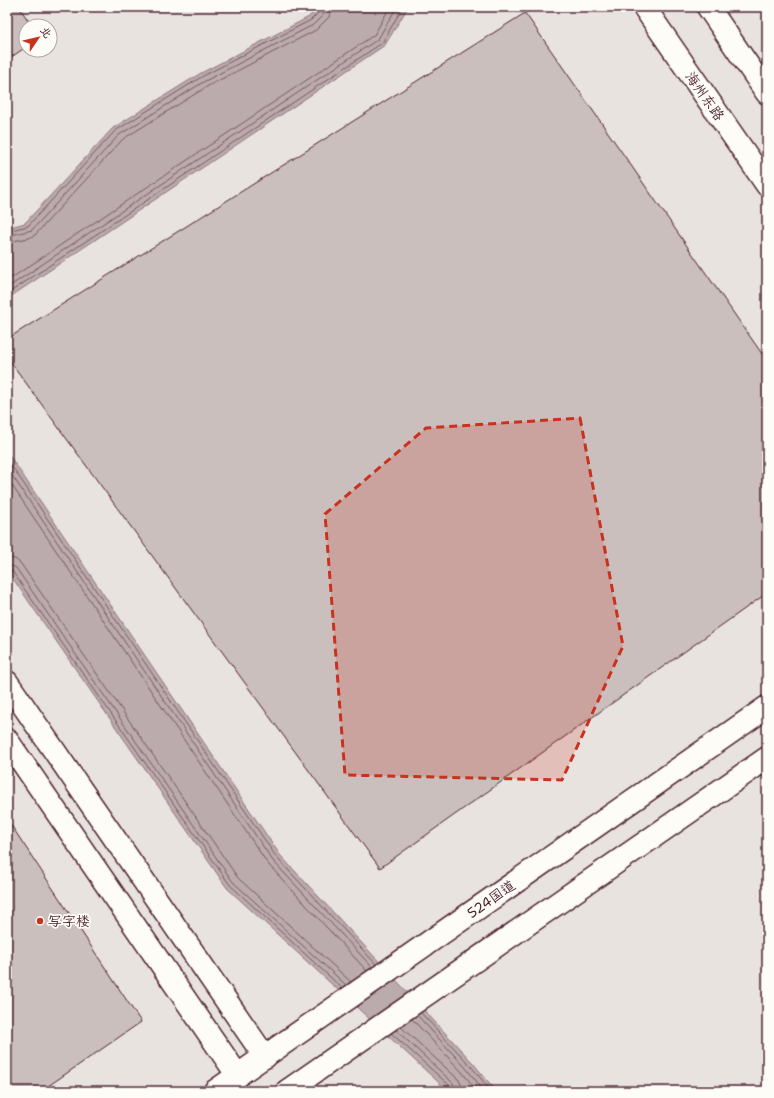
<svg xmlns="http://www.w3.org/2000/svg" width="774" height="1098" viewBox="0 0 774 1098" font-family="'Shantell Sans','LXGW WenKai TC',sans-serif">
  <rect width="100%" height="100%" fill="#f6f3ef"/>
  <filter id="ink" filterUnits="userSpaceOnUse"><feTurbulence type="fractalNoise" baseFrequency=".025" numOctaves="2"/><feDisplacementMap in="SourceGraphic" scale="8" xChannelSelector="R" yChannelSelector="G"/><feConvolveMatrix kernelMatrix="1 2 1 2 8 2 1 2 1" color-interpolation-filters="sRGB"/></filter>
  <g filter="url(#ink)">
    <!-- built -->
    <path fill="#e9e3e0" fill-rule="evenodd" d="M 7,7 L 767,7 L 767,1091 L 7,1091 ZM 26,26 L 50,26 L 50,50 L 26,50 Z"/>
    <!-- water -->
    <g fill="#bbabac" stroke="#8e7378">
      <path d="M 318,7 L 408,7 L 385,45 L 7,299 L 7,228 L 25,223 L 113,128 L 201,73 L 309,17 Z"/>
      <path d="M 7,452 L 280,855 L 473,1063 L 496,1091 L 448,1091 L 227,888 L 7,570 Z"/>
    </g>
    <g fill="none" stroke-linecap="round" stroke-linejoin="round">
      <!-- shore -->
      <g stroke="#77575f" stroke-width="1">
        <path d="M 7,231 L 28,226 L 115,131 L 203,76 L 311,20 L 320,11 L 321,7"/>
        <path d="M 7,236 L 32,230 L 119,135 L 205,81 L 313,25 L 324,14 L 326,7"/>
        <path d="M 7,242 L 29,238 L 35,235 L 123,139 L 208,86 L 316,30 L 329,17 L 332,7"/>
        <path d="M 7,281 L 374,35 L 390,7"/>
        <path d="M 7,288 L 378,39 L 397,7"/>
        <path d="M 7,294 L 382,43 L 403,7"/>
        <path d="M 7,459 L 277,858 L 376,964"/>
        <path d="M 7,468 L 273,861 L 372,967"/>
        <path d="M 7,478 L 268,864 L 367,971"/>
        <path d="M 7,558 L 15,559 L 21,564 L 238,878 L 351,982"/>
        <path d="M 7,564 L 16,568 L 233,882 L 346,985"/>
        <path d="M 7,569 L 12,571 L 230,885 L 342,988"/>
        <path d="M 421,1013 L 470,1065 L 491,1091"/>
        <path d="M 417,1015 L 466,1068 L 484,1091"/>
        <path d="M 412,1019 L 462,1072 L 477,1091"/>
        <path d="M 401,1027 L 458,1079 L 461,1084 L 462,1091"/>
        <path d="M 396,1030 L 453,1083 L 456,1091"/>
        <path d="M 391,1033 L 450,1086 L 451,1091"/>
      </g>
    </g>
    <!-- building -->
    <g fill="#cbbfbe" stroke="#4a1f2b">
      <path d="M 7,7 L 19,7 L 32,26 L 26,26 L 26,47 L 7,60 Z"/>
      <path d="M 525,13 L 767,361 L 767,593 L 380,868 L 7,357 L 7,339 Z"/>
      <path d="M 7,819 L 141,1022 L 41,1091 L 7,1091 Z"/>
    </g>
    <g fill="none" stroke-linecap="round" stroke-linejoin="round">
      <!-- minor casing -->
      <g stroke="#4a1f2b" stroke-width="25">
        <g id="minor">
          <path d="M 7,682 L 265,1057"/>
          <path d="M 7,740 L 238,1076"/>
        </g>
      </g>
      <!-- major casing -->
      <g stroke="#4a1f2b" stroke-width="25">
        <g id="major">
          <path d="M 644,7 L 767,185"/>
          <path d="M 708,7 L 767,93"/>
        </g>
      </g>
      <!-- highway casing -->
      <g stroke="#4a1f2b" stroke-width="25">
        <g id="highway">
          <path d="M 215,1091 L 767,707"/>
          <path d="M 287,1091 L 767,758"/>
        </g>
      </g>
      <!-- minor -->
      <use href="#minor" stroke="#fdfcf7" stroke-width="22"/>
      <!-- major -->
      <use href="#major" stroke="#fdfcf7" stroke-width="22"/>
      <!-- highway -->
      <use href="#highway" stroke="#fdfcf7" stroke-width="22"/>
    </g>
  </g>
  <!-- marked area -->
  <path fill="#c8321e" fill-opacity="0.2" stroke="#c8321e" stroke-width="3" stroke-dasharray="8 5" stroke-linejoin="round" d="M 580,418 L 623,646 L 562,780 L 345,775 L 325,514 L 426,428 Z"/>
  <!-- markers -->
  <circle fill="#c8321e" stroke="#fdfcf7" stroke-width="1.5" cx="40" cy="921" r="4"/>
  <g text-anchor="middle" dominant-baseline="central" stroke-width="3.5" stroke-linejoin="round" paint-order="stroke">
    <!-- street labels -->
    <g font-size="14" fill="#4a1f2b" stroke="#fdfcf7">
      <text transform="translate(705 96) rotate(55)">海州东路</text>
      <text transform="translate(491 899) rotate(-35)">524国道</text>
    </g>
    <!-- poi labels -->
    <g font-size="14" fill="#4a1f2b" stroke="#fdfcf7" text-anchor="start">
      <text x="48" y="921">写字楼</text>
    </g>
  </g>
  <!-- margin -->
  <rect width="774" height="1098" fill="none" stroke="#fdfcf7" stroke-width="24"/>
  <rect x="12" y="12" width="750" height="1074" fill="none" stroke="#4a1f2b" stroke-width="1.5" filter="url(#ink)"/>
  <!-- north arrow -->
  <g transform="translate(38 38) rotate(55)"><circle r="19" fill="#fdfcf7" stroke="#b5a4a5"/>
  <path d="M0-3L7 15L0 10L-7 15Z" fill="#c8321e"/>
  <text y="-6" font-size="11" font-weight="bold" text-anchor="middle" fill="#4a1f2b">北</text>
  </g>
</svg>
